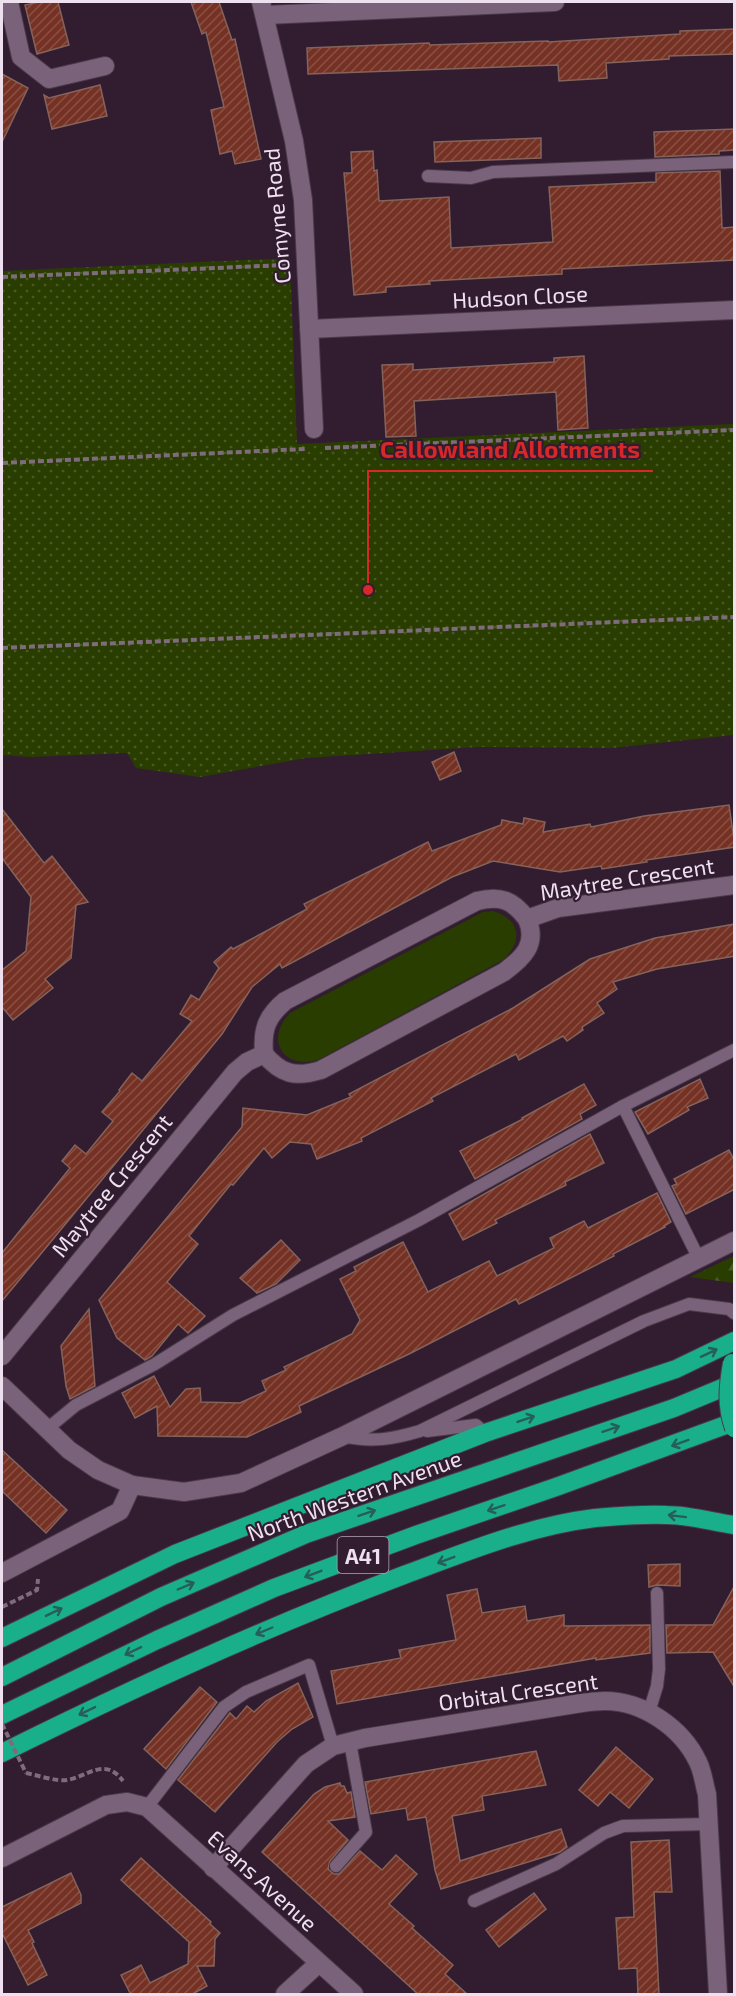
<svg xmlns="http://www.w3.org/2000/svg" width="736" height="1996" viewBox="0 0 736 1996" font-family="'Exo 2',sans-serif">
  <defs>
    <pattern id="forest-firs" width="22" height="20" patternUnits="userSpaceOnUse" patternTransform="scale(1.5)"><rect width="22" height="20" fill="#2a3d00"/><path d="M5 1l3.5 6h-7zM16 11l3.5 6h-7z" fill="#495926"/></pattern>
    <pattern id="park-dots" width="8" height="8" patternUnits="userSpaceOnUse" patternTransform="scale(1.5)"><rect width="8" height="8" fill="#2a3d00"/><path d="M2 2h.1M6 6h.1" fill="none" stroke="#495926" stroke-width="1.8" stroke-linecap="round"/></pattern>
    <pattern id="building-hatch" width="6" height="6" patternUnits="userSpaceOnUse" patternTransform="scale(1.5)"><rect width="6" height="6" fill="#753224"/><path d="M-1 1l2-2M0 6l6-6M5 7l2-2" fill="none" stroke="#894f44"/></pattern>
  </defs>
  <rect width="100%" height="100%" fill="#311c30"/>
  <!-- grass -->
  <path fill="#2a3d00" d="M 493,911 C 520,919 524,941 503,960 L 318,1060 C 284,1070 264,1040 290,1013 L 483,912 Z"/>
  <!-- forest -->
  <path fill="url(#forest-firs)" d="M 734,1256 L 734,1283 L 690,1277 Z"/>
  <!-- park -->
  <path fill="url(#park-dots)" d="M 290,258 L 297,444 L 734,424 L 734,735 L 612,748 L 478,747 L 306,758 L 200,777 L 136,768 L 127,753 L 31,757 L 2,755 L 2,271 Z"/>
  <!-- building -->
  <g fill="url(#building-hatch)" stroke="#85635b" stroke-width="1.5">
    <path d="M 39,2 L 58,2 L 69,45 L 37,54 L 25,5 Z"/>
    <path d="M 191,2 L 219,2 L 232,40 L 235,39 L 261,159 L 235,164 L 232,151 L 220,154 L 211,110 L 224,107 L 206,32 L 202,34 Z"/>
    <path d="M 735,29 L 735,54 L 669,56 L 669,59 L 606,63 L 607,78 L 559,81 L 558,65 L 308,74 L 307,48 L 429,43 L 430,45 L 548,41 L 548,42 L 680,34 L 680,31 Z"/>
    <path d="M 2,74 L 28,88 L 2,142 Z"/>
    <path d="M 100,85 L 107,116 L 52,129 L 44,95 L 49,98 Z"/>
    <path d="M 735,129 L 735,150 L 719,151 L 719,154 L 655,157 L 654,132 Z"/>
    <path d="M 541,138 L 541,158 L 435,162 L 434,142 Z"/>
    <path d="M 373,151 L 374,171 L 377,170 L 379,201 L 449,197 L 451,248 L 553,242 L 549,187 L 656,182 L 656,173 L 720,171 L 722,228 L 735,227 L 735,260 L 562,269 L 562,274 L 429,281 L 430,284 L 386,287 L 386,292 L 354,295 L 344,173 L 352,173 L 351,152 Z"/>
    <path d="M 584,356 L 588,428 L 558,430 L 556,392 L 414,401 L 416,436 L 386,437 L 382,365 L 413,364 L 413,370 L 554,362 L 554,358 Z"/>
    <path d="M 454,752 L 461,771 L 440,780 L 432,762 Z"/>
    <path d="M 729,805 L 735,847 L 646,860 L 647,862 L 602,869 L 601,866 L 560,872 L 493,861 L 452,877 L 282,968 L 280,964 L 252,987 L 222,1034 L 2,1301 L 2,1253 L 70,1168 L 62,1161 L 75,1145 L 86,1154 L 113,1121 L 102,1112 L 120,1091 L 119,1090 L 132,1073 L 142,1081 L 192,1021 L 180,1014 L 191,995 L 199,1000 L 219,968 L 214,962 L 231,947 L 233,949 L 307,909 L 304,904 L 428,842 L 432,851 L 501,825 L 502,820 L 523,824 L 524,818 L 545,822 L 543,832 L 590,824 L 591,827 L 644,816 Z"/>
    <path d="M 2,809 L 44,863 L 52,856 L 88,902 L 76,905 L 71,958 L 45,979 L 53,988 L 13,1020 L 2,1007 L 2,970 L 26,951 L 31,897 L 2,858 Z"/>
    <path d="M 735,924 L 735,956 L 657,969 L 613,982 L 617,989 L 597,1003 L 604,1013 L 582,1027 L 583,1030 L 567,1041 L 563,1036 L 519,1060 L 516,1054 L 431,1098 L 433,1101 L 361,1138 L 362,1141 L 317,1159 L 311,1144 L 290,1142 L 272,1158 L 264,1148 L 233,1185 L 231,1184 L 189,1236 L 198,1244 L 167,1282 L 205,1316 L 188,1333 L 178,1324 L 152,1356 L 145,1360 L 117,1338 L 99,1300 L 242,1127 L 243,1108 L 307,1115 L 351,1097 L 349,1094 L 513,1008 L 590,959 L 655,938 Z"/>
    <path d="M 700,1079 L 708,1098 L 687,1107 L 689,1110 L 648,1134 L 635,1112 Z"/>
    <path d="M 584,1084 L 596,1105 L 580,1114 L 582,1119 L 475,1179 L 460,1151 L 523,1119 L 522,1118 Z"/>
    <path d="M 590,1134 L 604,1163 L 565,1182 L 566,1185 L 495,1220 L 497,1223 L 463,1240 L 449,1214 Z"/>
    <path d="M 729,1150 L 735,1162 L 735,1189 L 686,1214 L 672,1186 L 677,1184 L 674,1179 Z"/>
    <path d="M 657,1193 L 671,1222 L 664,1226 L 665,1227 L 613,1254 L 614,1256 L 519,1304 L 516,1299 L 411,1353 L 299,1406 L 301,1412 L 247,1437 L 158,1436 L 157,1406 L 135,1418 L 122,1393 L 154,1376 L 170,1407 L 186,1389 L 200,1388 L 201,1402 L 240,1403 L 266,1391 L 262,1381 L 286,1370 L 284,1367 L 352,1334 L 360,1320 L 340,1279 L 356,1271 L 354,1267 L 403,1242 L 428,1292 L 489,1261 L 497,1276 L 554,1248 L 550,1238 L 584,1221 L 588,1228 Z"/>
    <path d="M 281,1240 L 300,1260 L 276,1284 L 257,1293 L 240,1278 Z"/>
    <path d="M 89,1309 L 95,1386 L 70,1399 L 66,1386 L 61,1346 Z"/>
    <path d="M 2,1450 L 67,1510 L 46,1533 L 2,1491 Z"/>
    <path d="M 680,1564 L 680,1586 L 657,1585 L 649,1587 L 648,1565 Z"/>
    <path d="M 735,1585 L 735,1688 L 713,1652 L 667,1653 L 666,1625 L 713,1625 Z"/>
    <path d="M 477,1589 L 482,1613 L 525,1606 L 527,1621 L 564,1615 L 564,1626 L 650,1625 L 650,1653 L 596,1660 L 596,1658 L 337,1704 L 331,1671 L 401,1658 L 399,1650 L 456,1640 L 447,1595 Z"/>
    <path d="M 298,1683 L 313,1717 L 292,1729 L 277,1742 L 215,1812 L 178,1780 L 230,1713 L 236,1719 L 247,1706 L 254,1712 L 266,1701 Z"/>
    <path d="M 200,1687 L 217,1702 L 166,1769 L 144,1749 Z"/>
    <path d="M 616,1747 L 653,1779 L 629,1808 L 610,1792 L 598,1806 L 579,1790 Z"/>
    <path d="M 536,1751 L 546,1785 L 482,1796 L 484,1810 L 452,1816 L 460,1861 L 561,1829 L 567,1847 L 560,1852 L 441,1889 L 435,1870 L 426,1817 L 408,1820 L 406,1808 L 371,1814 L 365,1782 Z"/>
    <path d="M 340,1783 L 341,1786 L 344,1786 L 347,1793 L 351,1792 L 355,1817 L 328,1821 L 348,1840 L 330,1861 L 328,1869 L 334,1874 L 339,1874 L 360,1851 L 382,1870 L 396,1855 L 417,1874 L 389,1904 L 414,1926 L 412,1928 L 453,1965 L 445,1974 L 468,1995 L 419,1995 L 262,1852 L 314,1794 L 325,1787 Z"/>
    <path d="M 669,1840 L 672,1892 L 654,1892 L 659,1995 L 638,1995 L 637,1968 L 619,1969 L 616,1918 L 634,1917 L 631,1842 Z"/>
    <path d="M 141,1858 L 211,1922 L 210,1924 L 220,1933 L 215,1939 L 214,1966 L 197,1966 L 207,1986 L 191,1995 L 128,1995 L 130,1993 L 121,1975 L 132,1970 L 141,1965 L 150,1983 L 188,1964 L 189,1942 L 121,1880 Z"/>
    <path d="M 71,1873 L 81,1895 L 81,1903 L 28,1930 L 34,1942 L 32,1943 L 47,1975 L 28,1985 L 2,1933 L 2,1907 Z"/>
    <path d="M 534,1893 L 546,1909 L 499,1947 L 486,1930 Z"/>
  </g>
  <g fill="none" stroke-linecap="round" stroke-linejoin="round">
    <!-- lane casing -->
    <g stroke="#4b3a4b" stroke-width="14">
      <g id="lane">
        <path d="M 428,176 L 471,178 L 493,172 L 734,162"/>
        <path d="M 623,1106 L 699,1259"/>
        <path d="M 47,1429 L 76,1405 L 155,1364 L 233,1315 L 419,1220 L 623,1106 L 734,1050"/>
        <path d="M 427,1431 L 476,1425 L 485,1433"/>
        <path d="M 343,1436 C 371,1443 393,1439 420,1431 L 644,1321 L 689,1304 L 729,1309 L 734,1313"/>
        <path d="M 649,1712 L 657,1686 L 659,1669 L 657,1593"/>
        <path d="M 147,1807 L 224,1707 L 246,1692 L 309,1665 L 333,1746"/>
        <path d="M 336,1866 L 366,1832 L 350,1742"/>
        <path d="M 474,1901 L 556,1864 L 604,1833 L 623,1826 L 709,1824"/>
      </g>
    </g>
    <!-- street casing -->
    <g stroke="#4b3a4b" stroke-width="20">
      <g id="street">
        <path d="M 9,2 L 21,57 L 49,79 L 105,66"/>
        <path d="M 261,2 L 294,141 L 303,200 L 314,429"/>
        <path d="M 266,15 L 555,2"/>
        <path d="M 309,329 L 734,310"/>
        <path d="M 264,1054 C 281,1074 295,1078 321,1070 L 504,972 C 523,958 538,944 527,919"/>
        <path d="M 2,1356 L 235,1072 L 247,1062 L 264,1054 C 262,1030 266,1017 285,1001 L 477,901 C 500,895 513,900 527,919 L 558,908 L 734,885"/>
        <path d="M 2,1386 L 69,1450 L 98,1470 L 132,1485 L 184,1492 L 241,1483 L 343,1436 L 734,1241"/>
        <path d="M 2,1573 L 120,1511 L 132,1485"/>
        <path d="M 2,1858 L 106,1805 L 127,1802 L 147,1807 L 354,1994"/>
        <path d="M 213,1868 L 306,1764 L 333,1746 L 365,1738 L 582,1703 C 589,1702 598,1701 605,1701 C 643,1701 682,1728 698,1762 C 703,1772 704,1784 707,1794 L 718,1994"/>
        <path d="M 285,1994 L 319,1963"/>
      </g>
    </g>
    <!-- highway casing -->
    <g stroke="#4b3a4b" stroke-width="20">
      <g id="highway">
        <path d="M 2,1638 L 175,1554 L 485,1433 L 676,1369 L 734,1341"/>
        <path d="M 2,1677 L 161,1597 L 306,1534 L 674,1408 L 734,1383"/>
        <path d="M 2,1715 L 157,1640 L 274,1588 L 416,1535 L 556,1487 L 734,1422"/>
        <path d="M 2,1753 C 133,1688 266,1627 404,1575 C 466,1552 529,1526 595,1518 C 618,1516 644,1514 667,1515 C 689,1515 713,1522 734,1525"/>
      </g>
    </g>
    <!-- path -->
    <g stroke="#7e6c7d" stroke-width="4" stroke-dasharray="6 3" stroke-linecap="butt">
      <path d="M 2,277 L 286,265"/>
      <path d="M 325,448 L 734,430"/>
      <path d="M 2,463 L 305,449"/>
      <path d="M 2,648 L 734,617"/>
      <path d="M 2,1607 L 37,1590 L 38,1579"/>
      <path d="M 26,1773 C 36,1775 58,1782 67,1780 C 87,1777 105,1756 123,1781"/>
    </g>
    <!-- lane -->
    <use href="#lane" stroke="#7a637a" stroke-width="12"/>
    <!-- street -->
    <use href="#street" stroke="#7a637a" stroke-width="18"/>
    <!-- highway -->
    <use href="#highway" stroke="#1aaf8b" stroke-width="18"/>
    <!-- highway-bridge casing -->
    <g stroke="#4b3a4b" stroke-width="20" stroke-linecap="butt">
      <path id="highway-bridge" d="M 732,1363 C 728,1386 726,1406 734,1428"/>
    </g>
    <!-- path-bridge -->
    <path stroke="#7e6c7d" stroke-width="4" stroke-dasharray="6 3" stroke-linecap="butt" d="M 2,1724 L 26,1773"/>
    <!-- highway-bridge -->
    <use href="#highway-bridge" stroke="#1aaf8b" stroke-width="18"/>
  </g>
  <!-- one-way arrows -->
  <defs><path id="oneway-shaft" d="M-6 0H5M1.5-3L5.5 0L1.5 3" fill="none" stroke-width="1.6" stroke-linecap="round" stroke-linejoin="round" transform="scale(1.5)"/></defs>
  <g stroke="#275e59">
    <use href="#oneway-shaft" transform="translate(709 1353) rotate(-25)"/>
    <use href="#oneway-shaft" transform="translate(526 1419) rotate(-19)"/>
    <use href="#oneway-shaft" transform="translate(611 1429) rotate(-19)"/>
    <use href="#oneway-shaft" transform="translate(680 1443) rotate(160)"/>
    <use href="#oneway-shaft" transform="translate(496 1508) rotate(161)"/>
    <use href="#oneway-shaft" transform="translate(367 1513) rotate(-19)"/>
    <use href="#oneway-shaft" transform="translate(677 1516) rotate(-173)"/>
    <use href="#oneway-shaft" transform="translate(446 1560) rotate(159)"/>
    <use href="#oneway-shaft" transform="translate(313 1574) rotate(159)"/>
    <use href="#oneway-shaft" transform="translate(186 1586) rotate(-23)"/>
    <use href="#oneway-shaft" transform="translate(54 1612) rotate(-26)"/>
    <use href="#oneway-shaft" transform="translate(264 1631) rotate(157)"/>
    <use href="#oneway-shaft" transform="translate(133 1651) rotate(154)"/>
    <use href="#oneway-shaft" transform="translate(87 1711) rotate(154)"/>
  </g>
  <g text-anchor="middle" dominant-baseline="central" stroke-width="4.5" stroke-linejoin="round" paint-order="stroke">
    <!-- shield labels -->
    <rect fill="#311c30" stroke="#b5a5b5" stroke-width="1.5" x="337.5" y="1537" width="51" height="36" rx="4.5"/>
    <g font-size="21" font-weight="bold" fill="#eee0ee">
      <text x="363" y="1555">A41</text>
    </g>
    <!-- street labels -->
    <g font-size="22" fill="#eee0ee" stroke="#311c30">
      <text transform="translate(276 216) rotate(-95)">Comyne Road</text>
      <text transform="translate(520 296) rotate(-3)">Hudson Close</text>
      <text transform="translate(627 878) rotate(-9)">Maytree Crescent</text>
      <text transform="translate(111 1185) rotate(-51)">Maytree Crescent</text>
      <text transform="translate(354 1495) rotate(-20)">North Western Avenue</text>
      <text transform="translate(518 1691) rotate(-8)">Orbital Crescent</text>
      <text transform="translate(263 1880) rotate(42)">Evans Avenue</text>
    </g>
  </g>
  <!-- callouts -->
  <path fill="none" stroke="#d62828" stroke-width="2" d="M368 590L368 471H653"/>
  <circle fill="#d62828" stroke="#311c30" stroke-width="2" cx="368" cy="590" r="6"/>
  <g font-size="24" text-anchor="middle" font-weight="bold" fill="#d62828" stroke="#311c30" stroke-width="4.5" stroke-linejoin="round" paint-order="stroke">
    <text x="510" y="458">Callowland Allotments</text>
  </g>
  <!-- border -->
  <rect width="736" height="1996" fill="none" stroke="#eee0ee" stroke-width="6"/>
</svg>
